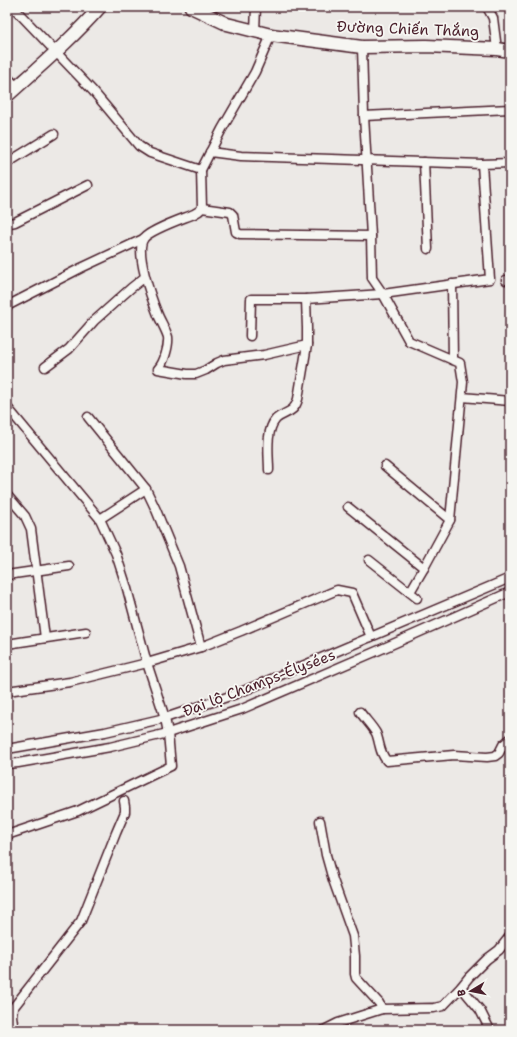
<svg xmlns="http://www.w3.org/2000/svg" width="517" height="1037" viewBox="0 0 517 1037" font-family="'Shantell Sans',sans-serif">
  <rect width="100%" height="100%" fill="#ece9e6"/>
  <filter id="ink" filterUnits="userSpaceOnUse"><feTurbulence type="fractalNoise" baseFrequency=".025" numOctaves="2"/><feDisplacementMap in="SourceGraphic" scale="8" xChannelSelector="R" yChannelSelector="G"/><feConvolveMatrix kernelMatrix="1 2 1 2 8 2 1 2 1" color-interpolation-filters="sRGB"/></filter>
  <g filter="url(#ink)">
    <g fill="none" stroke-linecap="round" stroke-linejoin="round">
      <!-- street casing -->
      <g stroke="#4a1f2b" stroke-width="11">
        <g id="street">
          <path d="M 13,7 L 93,91 L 139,146 L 150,153 L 201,170"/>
          <path d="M 487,7 L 493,18 L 497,49"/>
          <path d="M 255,31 L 256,7"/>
          <path d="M 271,35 L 255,72 L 222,129 L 201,170 L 202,208 L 199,211 L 194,214 C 182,219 152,229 144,238 C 134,251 152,300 158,315 C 161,322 166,330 168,337 C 169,346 164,363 158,369 L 187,374 L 196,374 L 206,370 L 217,363 L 224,360 L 264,355 L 307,345"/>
          <path d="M 362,47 L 364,116 L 371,236 L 372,278 L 383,294 L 409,341 L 460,363 L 463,382 L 450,520 L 424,568 L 410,592"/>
          <path d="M 7,77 L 17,87"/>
          <path d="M 364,116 L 510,109"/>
          <path d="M 210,152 L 241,156 L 482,164 L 510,163"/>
          <path d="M 424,162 L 428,249"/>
          <path d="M 7,163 L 54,134"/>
          <path d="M 202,208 L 230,212 L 233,215 L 236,232 L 240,234 L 371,236"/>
          <path d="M 7,221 L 10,223 L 15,222 L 88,185"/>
          <path d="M 506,280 L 510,280"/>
          <path d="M 452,284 L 453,360"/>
          <path d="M 7,306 L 81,268 L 143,239"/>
          <path d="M 250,336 L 251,299 L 306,299 L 383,294 L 490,279 L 482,164"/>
          <path d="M 45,367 L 69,349 L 94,321 L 131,288 L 145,277"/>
          <path d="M 462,397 L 510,401"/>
          <path d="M 7,407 L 100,519 L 116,554 L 126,585 L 147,663 L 165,718 L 168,733 L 171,766 L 78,811 L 7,835"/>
          <path d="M 88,417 L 146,489 L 156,510 L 179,566 L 201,647"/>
          <path d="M 385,466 L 450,520"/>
          <path d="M 269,470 C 269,456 265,431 276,419 C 285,411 294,414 298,399 L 307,345 L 307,328 L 306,299"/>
          <path d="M 7,495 L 25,516 L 31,529 L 45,638"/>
          <path d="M 348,507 L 424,568"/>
          <path d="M 100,519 L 146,489"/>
          <path d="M 369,560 L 417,598"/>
          <path d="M 7,575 L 69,566"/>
          <path d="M 7,644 L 86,632"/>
          <path d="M 7,691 L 70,682 L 147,663 L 201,647 L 241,631 L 337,590 L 352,593 L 371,637"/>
          <path d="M 360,712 C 365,719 372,726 376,733 C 380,742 379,753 387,761 L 454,755 L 487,757 L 495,756 L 499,753 L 503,745 L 510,739"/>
          <path d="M 7,749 L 105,732 L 165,718 L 236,694 L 510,578"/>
          <path d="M 7,764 L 18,763 L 110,747 L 168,733 L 242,709 L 377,651 L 510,592"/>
          <path d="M 320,821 L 326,855 L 333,880 L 353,936 L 355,956 L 355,974 L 356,978 L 379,1003 L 382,1009"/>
          <path d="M 461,987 L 480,1010 L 490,1030"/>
          <path d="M 14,1030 L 12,1016 L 13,1008 L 81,921 L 116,833 L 125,812 L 125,807 L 124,801"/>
          <path d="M 324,1030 L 338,1023 L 382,1009 L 434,1008 L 443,1006 L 461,987 L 469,977 L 487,959 L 499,950 L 510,936"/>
        </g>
      </g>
      <!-- secondary casing -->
      <g stroke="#4a1f2b" stroke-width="15">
        <g id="secondary">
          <path d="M 191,7 L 227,24 L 271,35 L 362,47 L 426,46 L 497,49 L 510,51"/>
          <path d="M 7,96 C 39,67 72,39 100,7"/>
        </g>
      </g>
      <!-- street -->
      <use href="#street" stroke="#f6f6f2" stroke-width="8"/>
      <!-- secondary -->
      <use href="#secondary" stroke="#f6f6f2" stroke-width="12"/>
    </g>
  </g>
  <g text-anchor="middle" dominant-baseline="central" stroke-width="3.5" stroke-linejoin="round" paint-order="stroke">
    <!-- street labels -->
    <g font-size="15" fill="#4a1f2b" stroke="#f6f6f2">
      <text transform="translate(408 29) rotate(2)">Đường Chiến Thắng</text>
      <text transform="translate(259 683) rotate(-21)">Đại lộ Champs-Élysées</text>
    </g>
  </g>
  <!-- margin -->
  <rect width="517" height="1037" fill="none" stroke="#f6f6f2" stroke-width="24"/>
  <rect x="12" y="12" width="493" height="1013" fill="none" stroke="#4a1f2b" stroke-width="1.5" filter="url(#ink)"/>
  <!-- north arrow -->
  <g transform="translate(471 991) rotate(260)" stroke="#f6f6f2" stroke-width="3" paint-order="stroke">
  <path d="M0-3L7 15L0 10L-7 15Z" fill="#4a1f2b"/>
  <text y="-6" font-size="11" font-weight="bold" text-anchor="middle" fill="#4a1f2b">B</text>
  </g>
</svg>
